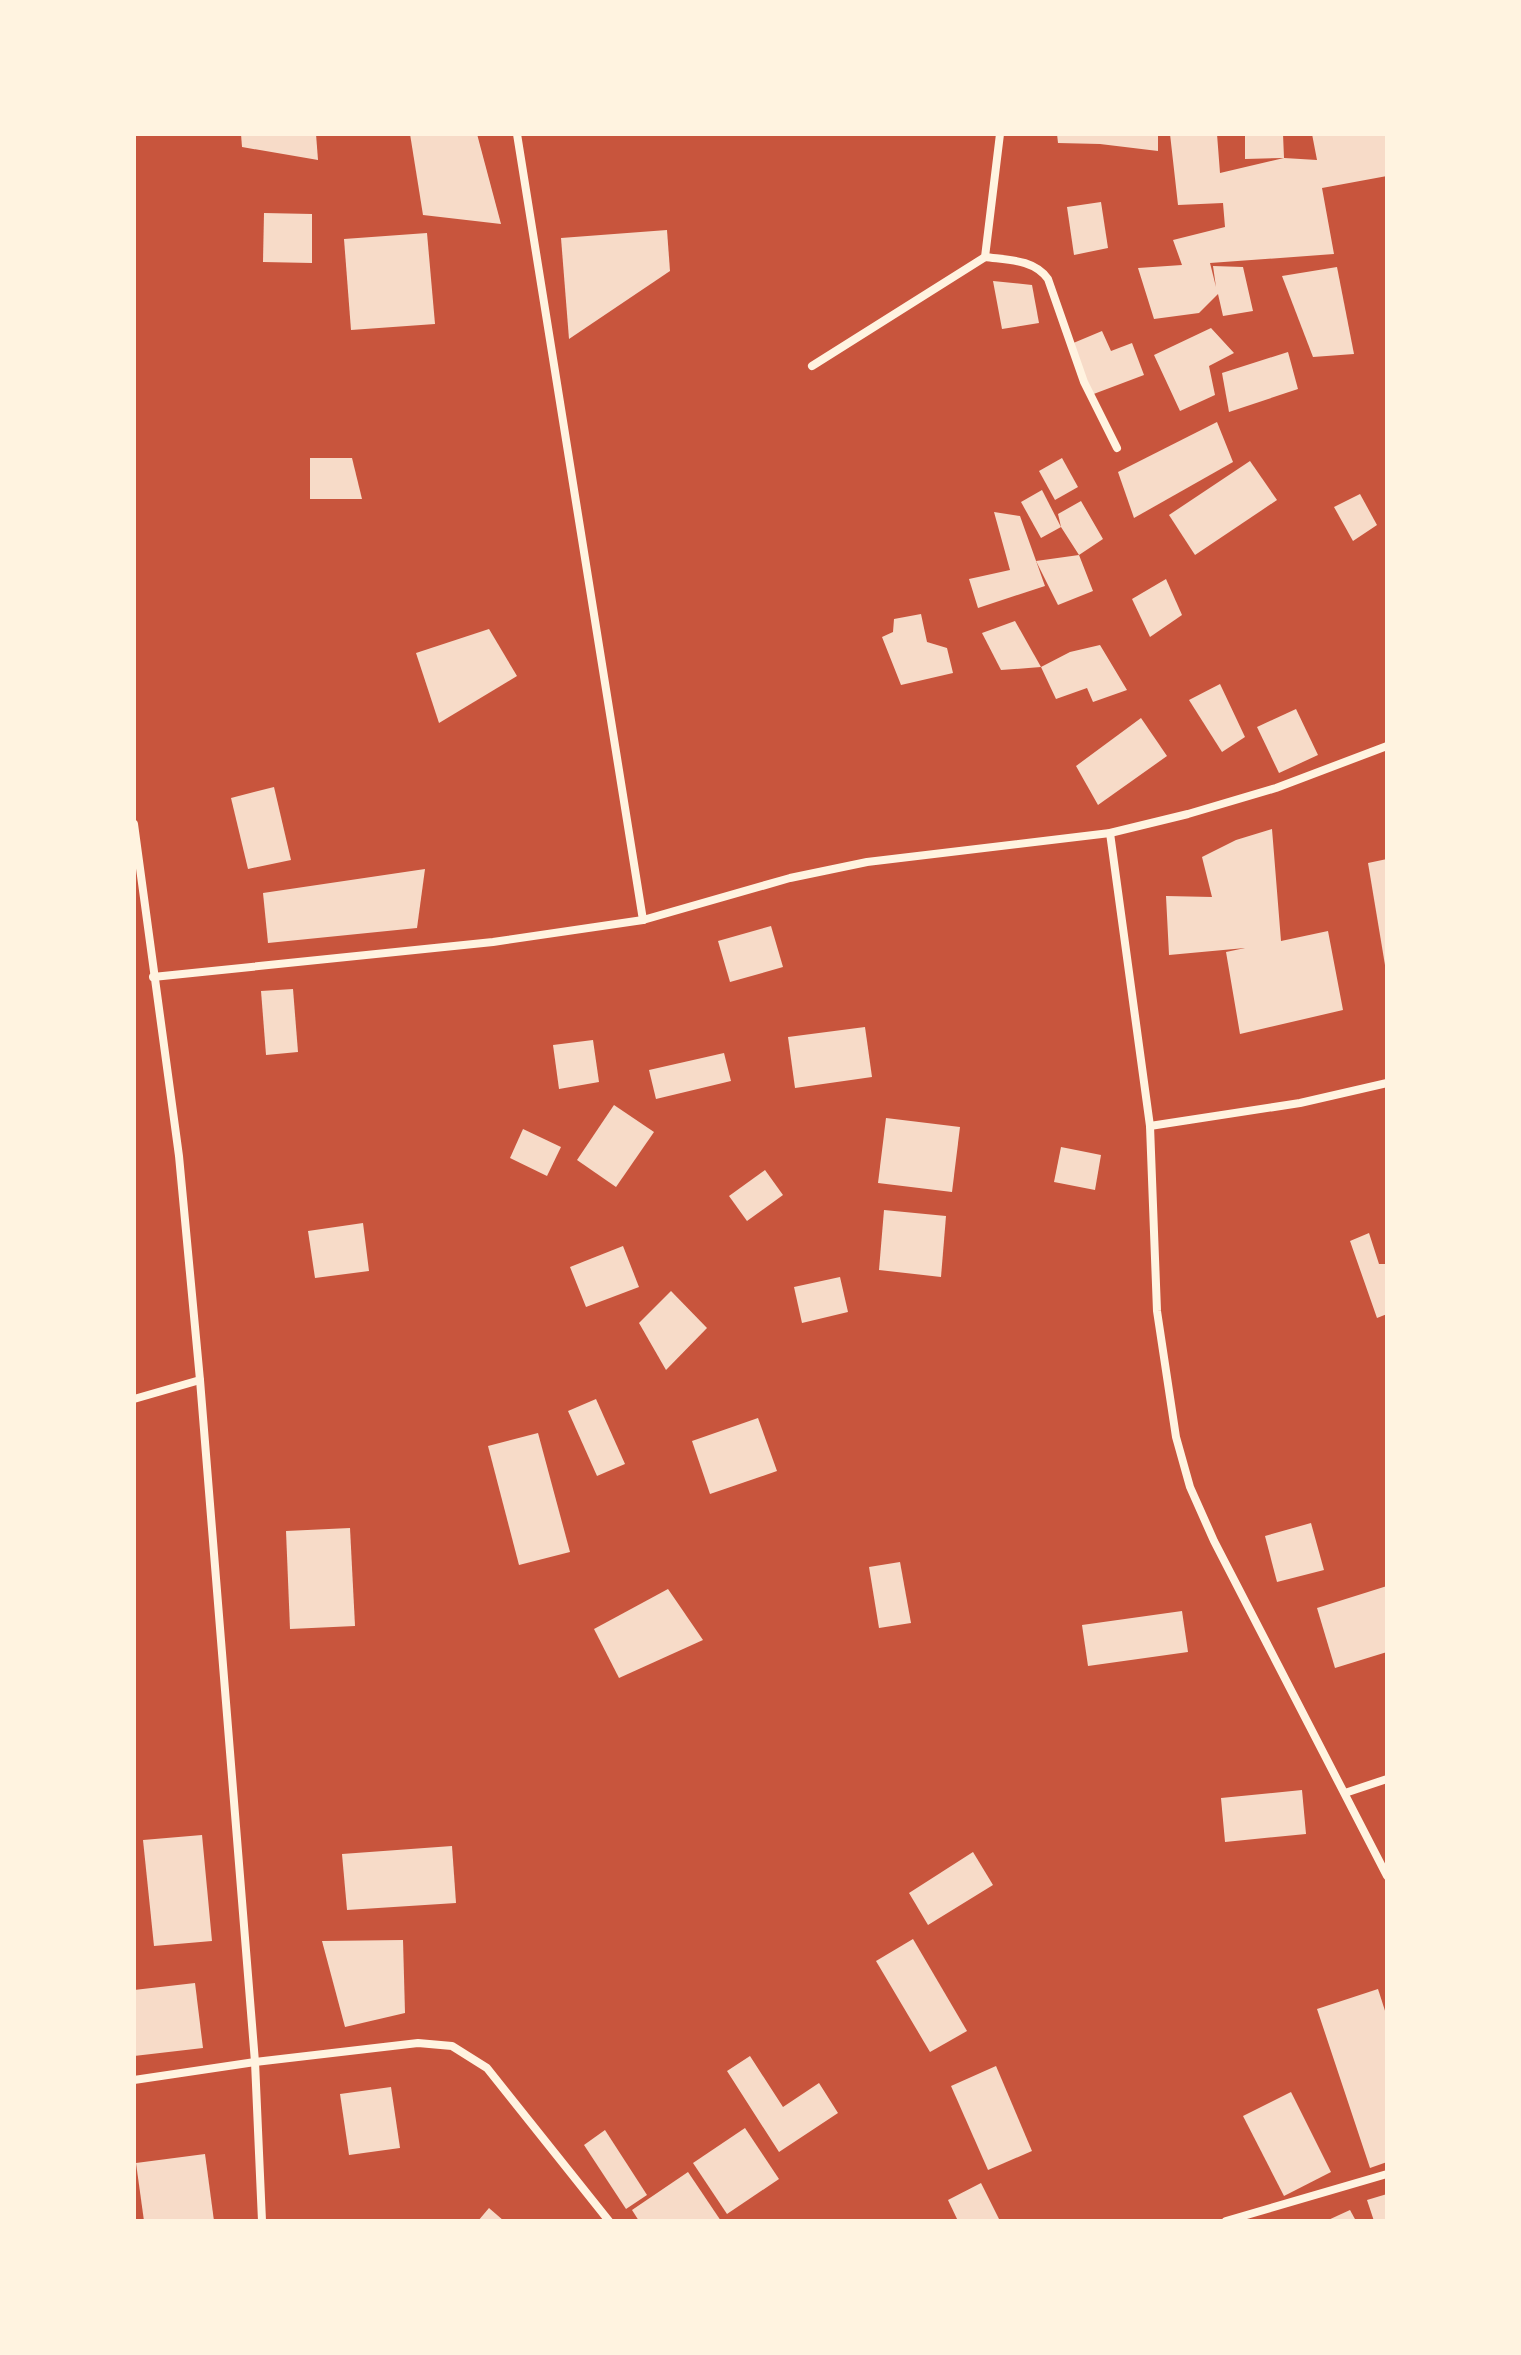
<svg xmlns="http://www.w3.org/2000/svg" width="1521" height="2355" viewBox="0 0 1521 2355" font-family="'Titillium Web',sans-serif">
  <rect width="100%" height="100%" fill="#c8553d"/>
  <!-- building -->
  <g fill="#f7dbc8">
    <path d="M 241,134 L 316,134 L 318,160 L 242,147 Z"/>
    <path d="M 410,134 L 477,134 L 501,224 L 423,215 Z"/>
    <path d="M 1057,134 L 1158,134 L 1158,151 L 1100,144 L 1058,143 Z"/>
    <path d="M 1170,134 L 1217,134 L 1220,173 L 1284,158 L 1245,159 L 1245,134 L 1283,134 L 1284,158 L 1317,160 L 1312,134 L 1387,134 L 1387,176 L 1322,188 L 1334,254 L 1210,263 L 1216,287 L 1213,266 L 1243,267 L 1253,311 L 1223,316 L 1218,294 L 1199,313 L 1154,319 L 1138,268 L 1182,265 L 1173,240 L 1225,227 L 1223,203 L 1178,205 Z"/>
    <path d="M 1101,202 L 1108,248 L 1074,255 L 1067,207 Z"/>
    <path d="M 264,213 L 312,214 L 312,263 L 263,262 Z"/>
    <path d="M 667,230 L 670,271 L 569,339 L 561,238 Z"/>
    <path d="M 427,233 L 435,324 L 351,330 L 344,239 Z"/>
    <path d="M 1337,267 L 1354,354 L 1313,357 L 1282,276 Z"/>
    <path d="M 993,281 L 1032,285 L 1039,323 L 1002,329 Z"/>
    <path d="M 1211,328 L 1234,353 L 1209,366 L 1215,395 L 1180,411 L 1154,355 Z"/>
    <path d="M 1102,331 L 1111,351 L 1132,343 L 1144,375 L 1091,395 L 1071,344 Z"/>
    <path d="M 1288,352 L 1298,389 L 1229,412 L 1222,373 Z"/>
    <path d="M 1217,422 L 1233,462 L 1134,518 L 1118,472 Z"/>
    <path d="M 310,458 L 352,458 L 362,499 L 310,499 Z"/>
    <path d="M 1062,458 L 1078,487 L 1055,500 L 1039,471 Z"/>
    <path d="M 1250,461 L 1277,500 L 1195,555 L 1169,515 Z"/>
    <path d="M 1042,490 L 1061,527 L 1041,538 L 1021,502 Z"/>
    <path d="M 1360,494 L 1377,525 L 1353,541 L 1334,507 Z"/>
    <path d="M 1081,501 L 1103,539 L 1079,555 L 1093,591 L 1058,605 L 1036,561 L 1079,555 L 1061,527 L 1058,514 Z"/>
    <path d="M 994,512 L 1020,516 L 1045,586 L 978,608 L 969,579 L 1010,570 Z"/>
    <path d="M 1166,579 L 1182,615 L 1150,637 L 1132,599 Z"/>
    <path d="M 921,614 L 927,642 L 947,648 L 953,673 L 901,685 L 882,637 L 893,632 L 894,619 Z"/>
    <path d="M 1015,621 L 1041,667 L 1001,670 L 982,633 Z"/>
    <path d="M 489,629 L 517,676 L 439,723 L 416,653 Z"/>
    <path d="M 1100,645 L 1127,690 L 1093,702 L 1087,688 L 1056,699 L 1041,667 L 1070,652 Z"/>
    <path d="M 1220,684 L 1245,737 L 1222,752 L 1189,700 Z"/>
    <path d="M 1296,709 L 1318,755 L 1279,773 L 1257,727 Z"/>
    <path d="M 1141,718 L 1167,756 L 1098,805 L 1076,766 Z"/>
    <path d="M 274,787 L 291,860 L 248,869 L 231,798 Z"/>
    <path d="M 1272,829 L 1281,941 L 1328,931 L 1343,1010 L 1240,1034 L 1226,952 L 1245,948 L 1169,955 L 1166,896 L 1212,897 L 1202,857 L 1236,840 Z"/>
    <path d="M 1387,859 L 1387,965 L 1385,965 L 1368,863 Z"/>
    <path d="M 425,869 L 417,928 L 268,943 L 263,893 Z"/>
    <path d="M 771,926 L 783,967 L 730,982 L 718,941 Z"/>
    <path d="M 293,989 L 298,1052 L 266,1055 L 261,991 Z"/>
    <path d="M 865,1027 L 872,1077 L 795,1088 L 788,1037 Z"/>
    <path d="M 593,1040 L 599,1082 L 559,1089 L 553,1045 Z"/>
    <path d="M 724,1053 L 731,1081 L 656,1099 L 649,1070 Z"/>
    <path d="M 614,1105 L 654,1132 L 616,1187 L 577,1160 Z"/>
    <path d="M 886,1118 L 960,1127 L 952,1192 L 878,1183 Z"/>
    <path d="M 523,1129 L 561,1147 L 547,1176 L 510,1158 Z"/>
    <path d="M 1061,1147 L 1101,1155 L 1095,1190 L 1054,1182 Z"/>
    <path d="M 765,1170 L 783,1195 L 747,1221 L 729,1196 Z"/>
    <path d="M 884,1210 L 946,1216 L 941,1277 L 879,1270 Z"/>
    <path d="M 363,1223 L 369,1271 L 315,1278 L 308,1231 Z"/>
    <path d="M 1369,1233 L 1379,1264 L 1387,1264 L 1387,1314 L 1377,1318 L 1350,1241 Z"/>
    <path d="M 623,1246 L 639,1287 L 586,1307 L 570,1267 Z"/>
    <path d="M 840,1277 L 848,1312 L 802,1323 L 794,1287 Z"/>
    <path d="M 671,1291 L 707,1328 L 666,1370 L 639,1323 Z"/>
    <path d="M 596,1399 L 625,1464 L 597,1476 L 568,1411 Z"/>
    <path d="M 758,1418 L 777,1471 L 710,1494 L 692,1441 Z"/>
    <path d="M 538,1433 L 570,1552 L 519,1565 L 488,1446 Z"/>
    <path d="M 1311,1523 L 1324,1570 L 1277,1582 L 1265,1536 Z"/>
    <path d="M 350,1528 L 355,1626 L 290,1629 L 286,1531 Z"/>
    <path d="M 900,1562 L 911,1623 L 879,1628 L 869,1567 Z"/>
    <path d="M 1387,1586 L 1387,1652 L 1335,1668 L 1317,1608 Z"/>
    <path d="M 668,1589 L 703,1640 L 619,1678 L 594,1629 Z"/>
    <path d="M 1182,1611 L 1188,1652 L 1088,1666 L 1082,1625 Z"/>
    <path d="M 1302,1790 L 1306,1834 L 1225,1842 L 1221,1798 Z"/>
    <path d="M 202,1835 L 212,1941 L 154,1946 L 143,1840 Z"/>
    <path d="M 452,1846 L 456,1903 L 347,1910 L 342,1854 Z"/>
    <path d="M 973,1852 L 993,1885 L 928,1925 L 909,1893 Z"/>
    <path d="M 913,1939 L 967,2031 L 930,2052 L 876,1961 Z"/>
    <path d="M 403,1940 L 405,2013 L 345,2027 L 322,1941 Z"/>
    <path d="M 195,1983 L 203,2048 L 134,2056 L 134,1990 Z"/>
    <path d="M 1378,1989 L 1387,2017 L 1387,2162 L 1370,2168 L 1317,2009 Z"/>
    <path d="M 750,2056 L 783,2107 L 819,2083 L 838,2113 L 779,2152 L 727,2071 Z"/>
    <path d="M 996,2066 L 1032,2151 L 988,2170 L 951,2086 Z"/>
    <path d="M 391,2087 L 400,2148 L 349,2155 L 340,2094 Z"/>
    <path d="M 1291,2092 L 1331,2172 L 1284,2196 L 1243,2116 Z"/>
    <path d="M 745,2128 L 779,2179 L 727,2214 L 693,2163 Z"/>
    <path d="M 605,2130 L 647,2195 L 626,2209 L 584,2145 Z"/>
    <path d="M 205,2154 L 214,2221 L 144,2221 L 136,2163 Z"/>
    <path d="M 688,2172 L 721,2221 L 639,2221 L 632,2210 Z"/>
    <path d="M 981,2183 L 1000,2221 L 958,2221 L 948,2200 Z"/>
    <path d="M 1387,2194 L 1387,2221 L 1374,2221 L 1367,2200 Z"/>
    <path d="M 489,2208 L 504,2221 L 478,2221 Z"/>
    <path d="M 1350,2210 L 1356,2221 L 1326,2221 Z"/>
  </g>
  <g fill="none" stroke-linecap="round" stroke-linejoin="round">
    <!-- minor -->
    <g stroke="#fff3e0" stroke-width="8">
      <path d="M 517,134 L 643,920"/>
      <path d="M 985,257 C 1007,260 1034,259 1048,279 L 1084,382 L 1117,448"/>
      <path d="M 812,366 L 985,257 L 1000,134"/>
      <path d="M 134,824 L 179,1156 L 200,1380 L 255,2062 L 262,2221"/>
      <path d="M 1110,833 L 1150,1126 L 1157,1311 L 1176,1437 L 1190,1487 L 1214,1541 L 1387,1876"/>
      <path d="M 153,977 L 493,942 L 643,920 L 790,878 L 867,862 L 1110,833 L 1188,814 L 1276,788 L 1387,746"/>
      <path d="M 1150,1126 L 1300,1103 L 1387,1083"/>
      <path d="M 134,1399 L 200,1380"/>
      <path d="M 1345,1793 L 1387,1779"/>
      <path d="M 134,2080 L 255,2062 L 418,2043 L 452,2046 L 487,2068 L 609,2221"/>
      <path d="M 1226,2221 L 1387,2174"/>
    </g>
  </g>
  <!-- border -->
  <rect width="1521" height="2355" fill="none" stroke="#fff3e0" stroke-width="272"/>
</svg>
